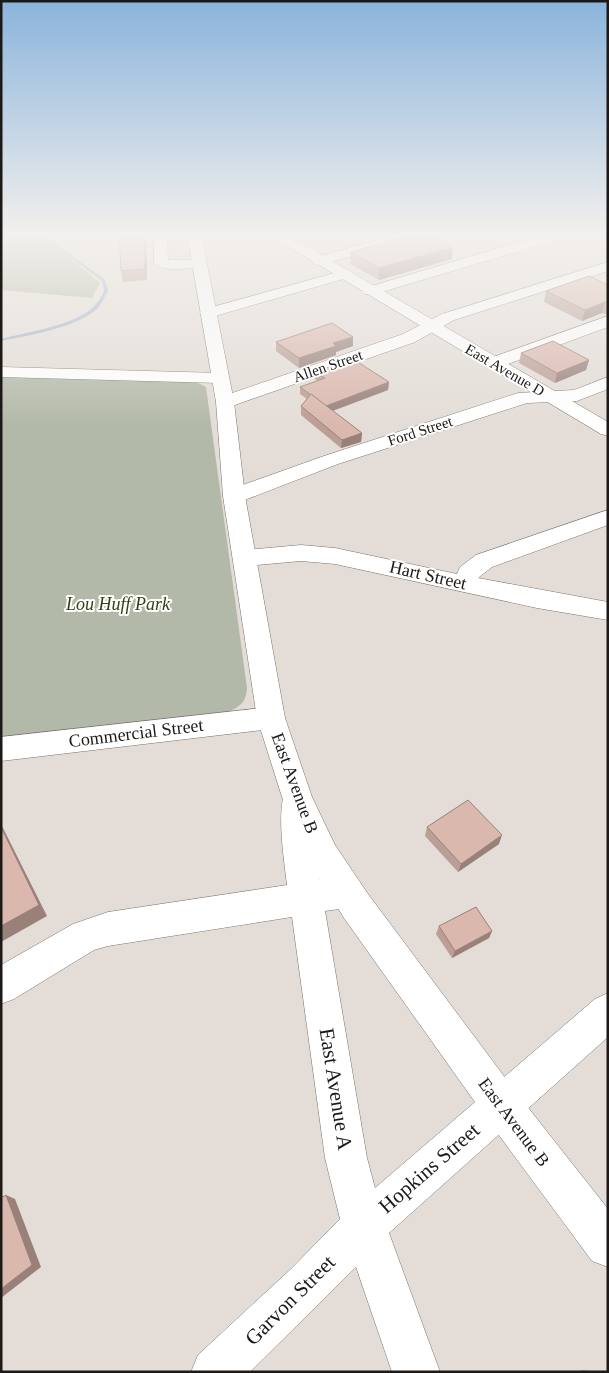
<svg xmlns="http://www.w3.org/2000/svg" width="609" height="1373" viewBox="0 0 609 1373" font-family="'Times New Roman',serif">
  <rect width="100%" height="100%" fill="#e4ddd7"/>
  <!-- green -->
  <g fill="#b3b9a8">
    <path d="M 1,233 L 40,233 L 100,283 L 92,298 L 1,290 Z"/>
    <path d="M 1,377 L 186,382 L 198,383 L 206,387 L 247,688 C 246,703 239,708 225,713 L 5,739 L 1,733 Z"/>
  </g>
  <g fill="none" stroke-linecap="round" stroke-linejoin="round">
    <!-- stream -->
    <path fill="#9db3cb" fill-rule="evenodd" d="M 49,233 L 53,233 L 52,237 L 57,244 L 105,280 L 108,291 C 105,297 102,303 98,308 C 77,328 29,335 1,341 L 1,339 C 27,332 79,325 96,304 C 99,301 102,295 104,291 L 102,281 L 55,246 L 48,237 Z"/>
    <!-- minor casing -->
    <g stroke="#79736d" stroke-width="1">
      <g id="minor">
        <path d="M 154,233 L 172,233 L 167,237 L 168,260 L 204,260 L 206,263 L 204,266 L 199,267 C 186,268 163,273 154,262 Z"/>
        <path d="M 403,233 L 427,233 L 425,236 L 319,265 L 314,264 L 312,261 L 314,258 Z"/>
        <path d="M 549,233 L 572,233 L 570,236 L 375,294 L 365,294 L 362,291 L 365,288 Z"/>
        <path d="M 608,262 L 608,271 L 454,320 L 415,342 L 232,406 L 225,408 L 218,406 L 216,402 L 218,398 L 403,334 L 442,314 Z"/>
        <path d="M 342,271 L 347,272 L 349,275 L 347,278 L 208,318 L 202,316 L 200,313 L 202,310 Z"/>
        <path d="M 608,316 L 608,327 L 500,367 L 494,368 L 488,367 L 485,363 L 488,359 Z"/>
        <path d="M 1,367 L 220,373 L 226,374 L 229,378 L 226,382 L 220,383 L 1,377 Z"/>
        <path d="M 608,377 L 608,389 L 577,401 L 527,403 L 338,464 L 242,501 L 234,503 L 226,501 L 223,496 L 226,491 L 324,456 L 518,393 L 574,390 Z"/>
        <path d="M 608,510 L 608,525 L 492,567 L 478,578 L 608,602 L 608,620 L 537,608 L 335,564 L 301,561 L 246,566 L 238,563 L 234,558 L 238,553 L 246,550 L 301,545 L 335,548 L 457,574 L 460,567 L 476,555 Z"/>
        <path d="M 271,707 L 281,710 L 285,718 L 281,726 L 271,729 L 1,761 L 1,737 Z"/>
        <path d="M 297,785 L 308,789 L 312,798 L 315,852 L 320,880 L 347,876 L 359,881 L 364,892 L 359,903 L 347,908 L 325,911 L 367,1158 L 375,1188 L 595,999 L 608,993 L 608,1037 L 389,1233 L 440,1372 L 392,1372 L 356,1267 L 250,1372 L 191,1372 L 198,1355 L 291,1269 L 340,1219 L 325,1158 L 292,917 L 108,946 L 94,950 L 14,999 L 1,1004 L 1,965 L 73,924 L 108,912 L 287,885 C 284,860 276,810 286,789 Z"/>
      </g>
    </g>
    <!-- major casing -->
    <g stroke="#79736d" stroke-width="1">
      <g id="major">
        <path d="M 187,233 L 201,233 L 234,402 L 245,496 L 285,718 L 312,797 L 335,845 L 368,894 L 515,1091 L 608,1209 L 608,1267 L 592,1261 L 487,1119 L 344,918 L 311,865 L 282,797 L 257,718 L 223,496 L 216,402 Z"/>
        <path d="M 266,233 L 284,233 L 608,422 L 608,436 L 601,434 Z"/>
      </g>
    </g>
    <!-- minor -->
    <use href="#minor" fill="#fff" fill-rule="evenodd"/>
    <!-- major -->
    <use href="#major" fill="#fff" fill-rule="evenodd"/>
  </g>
  <!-- wall -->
  <g fill="#bb9e96">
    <path d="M 119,233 L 145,233 L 146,239 L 147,280 L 123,282 L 121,271 Z"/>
    <path d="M 351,252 L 452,259 L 379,280 L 350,264 Z"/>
    <path d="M 608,285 L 608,315 L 602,313 L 582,321 L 544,302 L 546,291 Z"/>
    <path d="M 276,342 L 353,346 L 336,352 L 336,355 L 299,368 L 276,351 Z"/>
    <path d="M 521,353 L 589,360 L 586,370 L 555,383 L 519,363 Z"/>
    <path d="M 315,372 L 389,382 L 388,390 L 333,411 L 362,433 L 361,442 L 341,448 L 301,415 L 301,406 L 307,399 L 300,394 L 300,387 L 318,381 L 315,379 Z"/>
    <path d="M 427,827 L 499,844 L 458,872 L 425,836 Z"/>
    <path d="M 439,926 L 492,931 L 489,938 L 452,958 L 436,934 Z"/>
    <path d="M 582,1370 L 594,1372 L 580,1372 Z"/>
  </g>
  <!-- shaded-wall -->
  <g fill="#99817a">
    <path d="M 145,233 L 146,239 L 147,280 L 145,269 Z"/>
    <path d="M 453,247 L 452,259 L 379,280 L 379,268 Z"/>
    <path d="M 605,302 L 602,313 L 582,321 L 585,310 Z"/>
    <path d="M 353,337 L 353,346 L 336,352 L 336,355 L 299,368 L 299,358 L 333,343 Z"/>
    <path d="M 589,360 L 586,370 L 555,383 L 557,373 Z"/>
    <path d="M 389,382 L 388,390 L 326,413 L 326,406 Z"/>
    <path d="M 362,433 L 361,442 L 341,448 L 342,440 Z"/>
    <path d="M 1,824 L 47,916 L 1,942 Z"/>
    <path d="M 502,835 L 499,844 L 458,872 L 461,864 Z"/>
    <path d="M 492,931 L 489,938 L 452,958 L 455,951 Z"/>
    <path d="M 6,1195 L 15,1199 L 41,1267 L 1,1298 Z"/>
  </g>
  <!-- building -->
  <g fill="#dab8ae" stroke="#99817a">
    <path d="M 119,233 L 145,233 L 145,269 L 121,271 Z"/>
    <path d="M 418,233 L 427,233 L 453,247 L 379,268 L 351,252 Z"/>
    <path d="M 589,276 L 608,285 L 608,303 L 605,302 L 585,310 L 546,291 Z"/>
    <path d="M 332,323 L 353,337 L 333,343 L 336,346 L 299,358 L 276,342 Z"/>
    <path d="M 553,341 L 589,360 L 557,373 L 521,353 Z"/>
    <path d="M 353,359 L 389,382 L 326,406 L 311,394 L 311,395 L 300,387 L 325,378 L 315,372 Z"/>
    <path d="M 311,394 L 362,433 L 342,440 L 301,406 Z"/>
    <path d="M 468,800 L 502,835 L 461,864 L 427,827 Z"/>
    <path d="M 1,827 L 39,905 L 1,926 Z"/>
    <path d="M 476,907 L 492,931 L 455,951 L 439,926 Z"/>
    <path d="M 6,1195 L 32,1265 L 1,1289 L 1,1198 Z"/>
  </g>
  <!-- sky -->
  <linearGradient id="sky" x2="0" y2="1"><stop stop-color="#8ab4dc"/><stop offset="0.55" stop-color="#f3f0ed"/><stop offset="1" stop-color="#f3f0ed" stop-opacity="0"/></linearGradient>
  <rect width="609" height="426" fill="url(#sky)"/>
  <g text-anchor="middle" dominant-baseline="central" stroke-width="4" stroke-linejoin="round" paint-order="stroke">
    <!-- far-street labels -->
    <g font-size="15" fill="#1c1917" stroke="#fff">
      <text transform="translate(328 366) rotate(-19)">Allen Street</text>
      <text transform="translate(505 370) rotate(30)">East Avenue D</text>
      <text transform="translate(420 431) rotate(-18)">Ford Street</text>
    </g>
    <!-- street labels -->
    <g font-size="18" fill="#1c1917" stroke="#fff">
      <text transform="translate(428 575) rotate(13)">Hart Street</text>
      <text transform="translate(136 733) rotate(-7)">Commercial Street</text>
      <text transform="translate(295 783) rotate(70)">East Avenue B</text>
      <text transform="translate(514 1122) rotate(53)">East Avenue B</text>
    </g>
    <!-- park labels -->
    <g font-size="18" font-style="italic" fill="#323f0f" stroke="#fff">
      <text x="118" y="604">Lou Huff Park</text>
    </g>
    <!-- near-street labels -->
    <g font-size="21" fill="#1c1917" stroke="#fff">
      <text transform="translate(336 1089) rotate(81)">East Avenue A</text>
      <text transform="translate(429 1168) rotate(-41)">Hopkins Street</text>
      <text transform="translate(290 1300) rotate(-45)">Garvon Street</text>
    </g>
  </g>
  <!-- border -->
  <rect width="609" height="1373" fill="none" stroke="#1c1917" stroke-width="5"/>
</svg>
